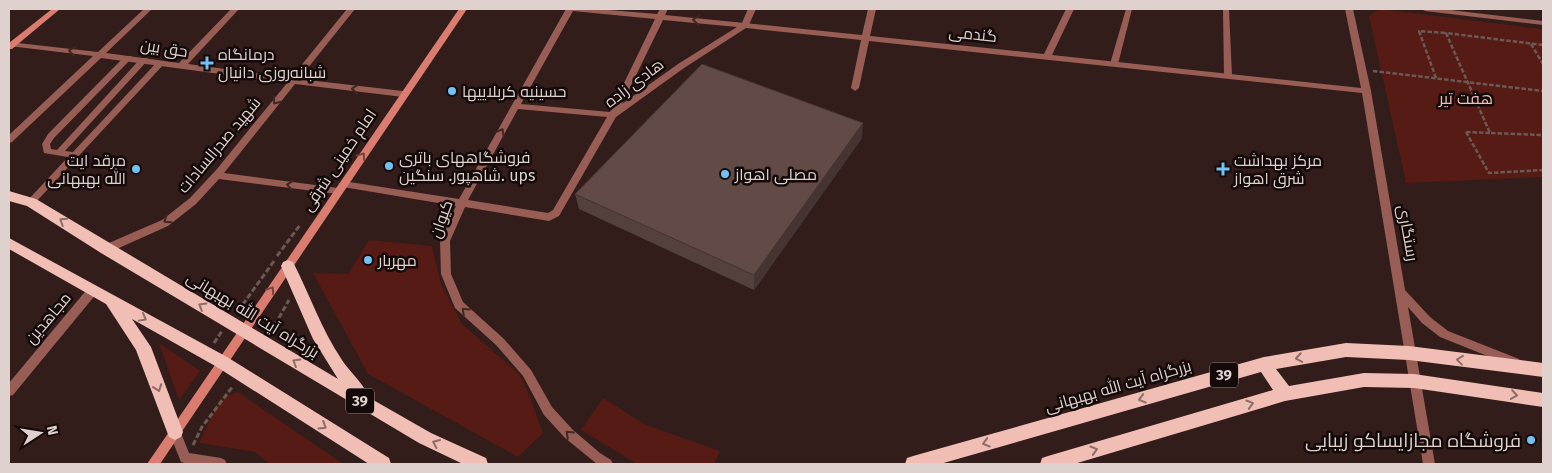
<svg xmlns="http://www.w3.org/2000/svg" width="1552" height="473" viewBox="0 0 1552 473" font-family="'Fira Sans',Cairo,sans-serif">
  <rect width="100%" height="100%" fill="#321d1a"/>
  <!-- green -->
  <g fill="#551b14">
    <path d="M 1380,9 L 1543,29 L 1543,177 L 1406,183 L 1369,16 Z"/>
    <path d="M 369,240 L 432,246 L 441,284 L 462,324 L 519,374 L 528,392 L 543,433 L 518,457 L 368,374 L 313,273 L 348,274 Z"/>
    <path d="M 159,343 L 200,371 L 179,400 Z"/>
    <path d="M 238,392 L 343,464 L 270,464 L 255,452 L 199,443 L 220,399 Z"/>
    <path d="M 603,398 L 646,425 L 720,451 L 714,464 L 637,464 L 581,430 Z"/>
  </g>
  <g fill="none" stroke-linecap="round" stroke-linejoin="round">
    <!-- path-far1 -->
    <g stroke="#6c5956" stroke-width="2.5" stroke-dasharray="4.5 2" stroke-linecap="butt">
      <path d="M 1531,44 L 1543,64"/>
      <path d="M 1543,45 L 1446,33 L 1490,133 L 1543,135"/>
      <path d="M 1373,71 L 1543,91"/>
      <path d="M 1436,78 L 1419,31 L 1446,33"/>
      <path d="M 1466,132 L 1489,173 L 1543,170"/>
      <path d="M 1466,132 L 1490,133"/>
    </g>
    <!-- path -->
    <g stroke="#6c5956" stroke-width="3" stroke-dasharray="5.5 2.5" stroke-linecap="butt">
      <path d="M 277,256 L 300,225"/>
      <path d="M 238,311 L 274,261"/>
      <path d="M 271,332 L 289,300"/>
      <path d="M 214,343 L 222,331"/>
      <path d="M 193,445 L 202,427 L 233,386"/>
    </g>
    <!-- service -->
    <g fill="#985e55" fill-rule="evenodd">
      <path d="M 1126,9 L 1132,9 L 1118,64 L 1114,66 L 1110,64 Z"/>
      <path d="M 1223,9 L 1229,9 L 1232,76 L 1228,78 L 1224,76 Z"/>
      <path d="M 125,56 L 131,56 L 132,58 L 54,138 L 50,144 L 51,149 L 57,150 L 141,58 L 147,58 L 148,60 L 65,151 L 73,152 L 158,61 L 161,61 L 165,63 L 34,204 L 28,204 L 27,202 L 28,200 L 68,157 L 44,153 L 42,144 L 48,134 Z"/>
    </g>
    <!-- minor -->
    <g fill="#985e55" fill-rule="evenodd">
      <path d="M 144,9 L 152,9 L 106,53 L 179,63 L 231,9 L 239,9 L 188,64 L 291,78 L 347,9 L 355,9 L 299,79 L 403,91 L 407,94 L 403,97 L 295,84 L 224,173 L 338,188 L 341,189 L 343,191 L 341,193 L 338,194 L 219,179 L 196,204 L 168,226 L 110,252 L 102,252 L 101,249 L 102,246 L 162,220 L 190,198 L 217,169 L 287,83 L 101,58 L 12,142 L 9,143 L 9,135 L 93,56 L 9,46 L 9,42 L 98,52 Z"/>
      <path d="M 566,9 L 597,9 L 657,14 L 660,9 L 668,9 L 665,15 L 862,35 L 868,9 L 876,9 L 870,36 L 1044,54 L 1066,9 L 1074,9 L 1052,55 L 1361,88 L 1345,9 L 1353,9 L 1371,91 L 1405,290 L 1430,317 L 1448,331 L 1519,359 L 1521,362 L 1519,365 L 1515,367 L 1440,337 L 1422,323 L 1408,307 L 1435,464 L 1423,464 L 1362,93 L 869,41 L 859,88 L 855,91 L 851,88 L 861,40 L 746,28 L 684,68 L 616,117 L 559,216 L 549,221 L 465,207 L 450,241 L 451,274 L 463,302 L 504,339 L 531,370 L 552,407 L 573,430 L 600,453 L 611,460 L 613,464 L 597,464 L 565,438 L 544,415 L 523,376 L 496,345 L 455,308 L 441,274 L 440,241 L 456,206 L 343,187 L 338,184 L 343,181 L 459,199 ZM 573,11 L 655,19 L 610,112 L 521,104 ZM 663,20 L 737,27 L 678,64 L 622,104 ZM 518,109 L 607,117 L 553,210 L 548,213 L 468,200 Z"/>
      <path d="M 1421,9 L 1442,9 L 1543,21 L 1543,25 L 1425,11 Z"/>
      <path d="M 93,286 L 97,287 L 98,290 L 97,293 L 13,395 L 9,396 L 9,383 L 89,287 Z"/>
      <path d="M 175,427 L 179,428 L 189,453 L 221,458 L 225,460 L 227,464 L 188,464 L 181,462 L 169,432 L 171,428 Z"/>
    </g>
    <!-- tertiary -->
    <path fill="#985e55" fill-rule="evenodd" d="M 748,9 L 756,9 L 748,27 L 742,27 L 741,25 Z"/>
    <!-- secondary -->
    <g fill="#da7d70" fill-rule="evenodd">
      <path d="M 52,9 L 60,9 L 12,49 L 9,49 L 9,43 Z"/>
      <path d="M 459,9 L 467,9 L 160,464 L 147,464 Z"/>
    </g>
    <!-- trunk -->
    <g fill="#f1beb5" fill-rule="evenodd">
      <path d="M 9,191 L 36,199 L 338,379 L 313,339 L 281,266 L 283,262 L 288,260 L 293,262 C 310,295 321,329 342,360 C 348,370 367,387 368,397 L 431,433 L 486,458 L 488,464 L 463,464 L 419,443 L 101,253 L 27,206 L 9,201 Z"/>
      <path d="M 9,238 L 227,357 L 389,458 L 391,464 L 369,464 L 217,367 L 132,319 L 151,347 L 183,432 L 181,437 L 175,440 L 169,437 L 136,350 L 106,304 L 9,249 Z"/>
      <path d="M 1346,343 L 1409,346 L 1543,363 L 1543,377 L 1409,360 L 1346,357 L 1276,369 L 1289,386 L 1364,373 L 1414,374 L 1543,393 L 1543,407 L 1414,388 L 1364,387 L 1285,401 L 1074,464 L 1040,464 L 1042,458 L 1048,456 L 1273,390 L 1261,372 L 940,464 L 905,464 L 907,458 L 913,456 L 1264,357 Z"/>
    </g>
  </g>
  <!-- wall -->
  <path fill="#54403c" d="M 862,138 L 754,290 L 579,209 L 575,194 Z"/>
  <!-- shaded-wall -->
  <path fill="#453431" d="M 863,123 L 862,138 L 754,290 L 754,275 Z"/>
  <!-- building -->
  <path fill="#624a46" stroke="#453431" d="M 702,64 L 863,123 L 754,275 L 575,194 Z"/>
  <!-- one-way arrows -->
  <defs><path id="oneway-chevron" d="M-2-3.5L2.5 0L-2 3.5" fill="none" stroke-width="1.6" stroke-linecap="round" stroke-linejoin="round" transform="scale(1.25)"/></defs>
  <g stroke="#422724">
    <use href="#oneway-chevron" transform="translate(696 20) rotate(-175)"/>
    <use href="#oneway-chevron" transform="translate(72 51) rotate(-173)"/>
    <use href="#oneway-chevron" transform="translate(355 89) rotate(-174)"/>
    <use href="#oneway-chevron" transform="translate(276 101) rotate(128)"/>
    <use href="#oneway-chevron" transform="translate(501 132) rotate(-61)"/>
    <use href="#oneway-chevron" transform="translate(290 185) rotate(-173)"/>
    <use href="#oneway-chevron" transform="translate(167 220) rotate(147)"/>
    <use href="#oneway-chevron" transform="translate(465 311) rotate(-137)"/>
    <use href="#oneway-chevron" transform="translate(569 434) rotate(-136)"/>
  </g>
  <g stroke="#76443c">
    <use href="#oneway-chevron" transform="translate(362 156) rotate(-56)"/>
    <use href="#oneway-chevron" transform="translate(271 290) rotate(-56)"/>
  </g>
  <g stroke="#8d6d68">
    <use href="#oneway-chevron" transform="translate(63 221) rotate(-147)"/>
    <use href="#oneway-chevron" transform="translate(202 306) rotate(-149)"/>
    <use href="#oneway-chevron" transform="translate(143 318) rotate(29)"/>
    <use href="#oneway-chevron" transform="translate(1299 358) rotate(170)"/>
    <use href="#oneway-chevron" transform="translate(1460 360) rotate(-173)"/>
    <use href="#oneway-chevron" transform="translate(296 362) rotate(-149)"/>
    <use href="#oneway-chevron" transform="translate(158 388) rotate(70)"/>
    <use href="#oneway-chevron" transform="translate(1514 395) rotate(8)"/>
    <use href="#oneway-chevron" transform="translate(1142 399) rotate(164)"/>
    <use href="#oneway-chevron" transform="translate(1250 404) rotate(-16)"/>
    <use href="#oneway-chevron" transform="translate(323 426) rotate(32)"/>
    <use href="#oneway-chevron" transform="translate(436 443) rotate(-155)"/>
    <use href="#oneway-chevron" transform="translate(986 443) rotate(164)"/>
    <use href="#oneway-chevron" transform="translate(1094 450) rotate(-16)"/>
  </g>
  <!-- markers -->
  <g fill="#72c1f5" stroke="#130a09" stroke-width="2">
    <path d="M204.5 55.5h5v5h5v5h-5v5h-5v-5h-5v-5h5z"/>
    <circle cx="452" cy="91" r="5"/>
    <circle cx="389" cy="166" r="5"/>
    <circle cx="136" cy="169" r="5"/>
    <path d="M1220.5 161.5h5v5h5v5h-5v5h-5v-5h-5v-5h5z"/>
    <circle cx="725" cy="174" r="5"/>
    <circle cx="368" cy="260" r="5"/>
    <circle cx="1531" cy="440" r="5"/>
  </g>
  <g text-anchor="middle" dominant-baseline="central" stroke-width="5" stroke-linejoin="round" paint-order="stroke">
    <!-- shield labels -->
    <g fill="#130a09" stroke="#a29593" stroke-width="1">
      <rect x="1210" y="362.5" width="28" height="25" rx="4"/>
      <rect x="346" y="388.5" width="28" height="25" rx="4"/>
    </g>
    <g font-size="15" font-weight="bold" fill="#dfd1ce">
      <text x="1224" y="375">39</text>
      <text x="360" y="401">39</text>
    </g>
    <!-- street labels -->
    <g font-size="16" fill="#dfd1ce" stroke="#130a09">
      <text transform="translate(973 34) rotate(6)">گندمی</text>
      <text transform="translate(164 48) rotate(9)">حق بین</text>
      <text transform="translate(634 83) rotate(-37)">هادی زاده</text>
      <text transform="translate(219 145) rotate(-50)">شهید صدرالسادات</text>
      <text transform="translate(339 160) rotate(-56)">امام خمینی شرقی</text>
      <text transform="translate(441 219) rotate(-70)">کیوان</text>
      <text transform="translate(1408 233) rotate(80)">رستگاری</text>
      <text transform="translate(253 315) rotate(31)">بزرگراه آیت الله بهبهانی</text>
      <text transform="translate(48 318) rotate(-50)">مجاهدین</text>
      <text transform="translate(1118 386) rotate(-16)">بزرگراه آیت الله بهبهانی</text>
    </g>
    <!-- poi labels -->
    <g font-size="16" fill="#dfd1ce" stroke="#130a09" text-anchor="start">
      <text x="218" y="54">درمانگاه<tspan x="218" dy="18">شبانه‌روزی دانیال</tspan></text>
      <text x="462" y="91">حسینیه کربلاییها</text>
      <text x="399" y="157">فروشگاههای باتری<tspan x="399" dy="18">شاهپور. سنگین. ups</tspan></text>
      <text x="126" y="160" text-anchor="end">مرقد ایت<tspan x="126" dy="18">الله بهبهانی</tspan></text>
      <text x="1234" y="160">مرکز بهداشت<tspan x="1234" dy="18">شرق اهواز</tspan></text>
      <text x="735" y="174">مصلی اهواز</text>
      <text x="378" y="260">مهریار</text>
    </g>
    <!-- park labels -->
    <g font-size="16" fill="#f0c0b7" stroke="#130a09">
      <text x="1466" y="98">هفت تیر</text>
    </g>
    <!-- near-poi labels -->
    <g font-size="19" fill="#dfd1ce" stroke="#130a09" text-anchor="end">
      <text x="1521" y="440">فروشگاه مجازایساکو زیبایی</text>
    </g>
  </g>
  <!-- border -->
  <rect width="1552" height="473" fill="none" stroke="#dfd1ce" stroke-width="20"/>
  <!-- north arrow -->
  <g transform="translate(40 433) rotate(78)" stroke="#130a09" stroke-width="4" paint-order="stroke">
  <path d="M0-4L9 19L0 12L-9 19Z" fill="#dfd1ce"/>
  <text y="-8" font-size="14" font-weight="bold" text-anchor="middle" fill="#dfd1ce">N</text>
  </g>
</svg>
